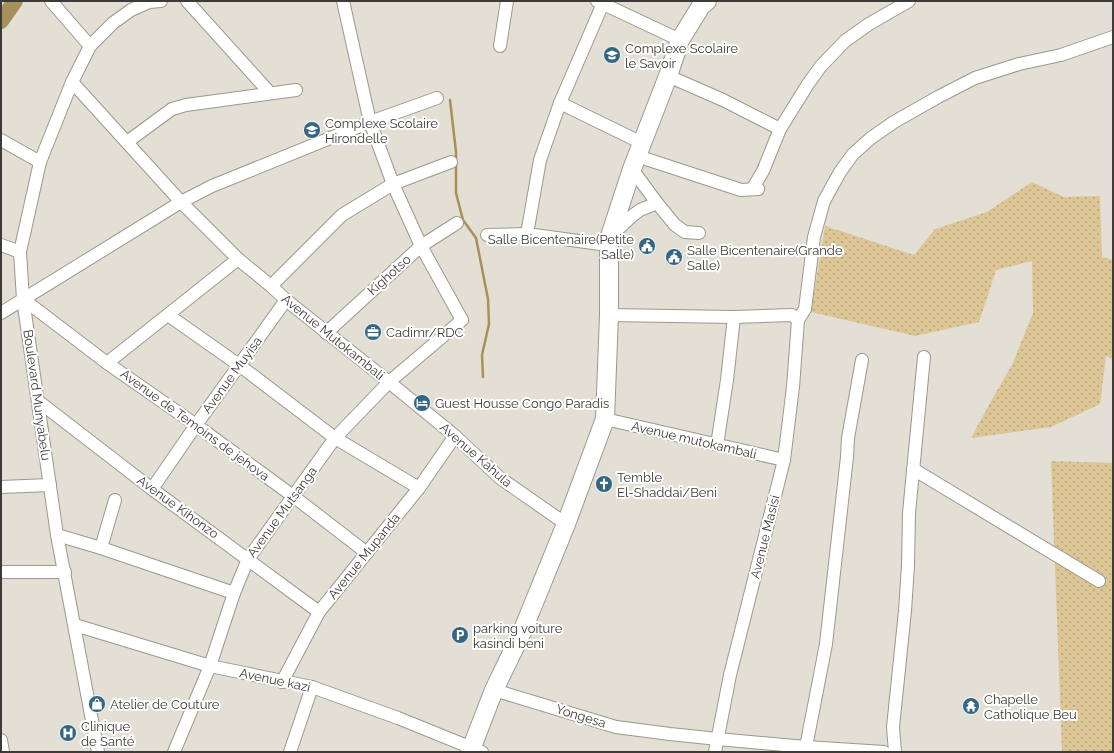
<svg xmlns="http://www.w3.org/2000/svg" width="1114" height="753" viewBox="0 0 1114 753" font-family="Raleway,sans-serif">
  <defs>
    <pattern id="grass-dots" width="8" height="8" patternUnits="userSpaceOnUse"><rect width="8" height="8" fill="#dcc696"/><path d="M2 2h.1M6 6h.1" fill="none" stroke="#b4a27b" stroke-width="1.8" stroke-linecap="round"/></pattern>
  </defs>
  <rect width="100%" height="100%" fill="#e4dfd5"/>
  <!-- grass -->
  <g fill="url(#grass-dots)">
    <path d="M 1032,182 L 1064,197 L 1100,196 L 1102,257 L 1113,260 L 1113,359 L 1106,356 L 1100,404 L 1051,427 L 971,438 L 990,403 L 1012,365 L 1033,313 L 1032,261 L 996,270 L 979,322 L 915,336 L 811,312 L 825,226 L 914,255 L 935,229 L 987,212 Z"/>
    <path d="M 1051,461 L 1113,463 L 1113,752 L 1062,752 Z"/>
  </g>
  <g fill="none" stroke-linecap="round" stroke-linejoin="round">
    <!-- stream -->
    <path stroke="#a7905c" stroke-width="2.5" d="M 450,100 L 456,152 L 456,193 L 463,220 L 476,238 L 488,299 L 489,324 L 482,355 L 483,377"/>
    <!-- river -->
    <path stroke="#a7905c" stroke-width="16" d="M 1,21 L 15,1"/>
    <!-- minor casing -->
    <g stroke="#9c988e" stroke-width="14">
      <g id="minor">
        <path d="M 51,1 L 90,46"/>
        <path d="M 187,1 L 270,93"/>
        <path d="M 597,1 L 680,40"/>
        <path d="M 500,46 L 507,1"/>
        <path d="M 668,76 L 723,100 L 780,129"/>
        <path d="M 72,82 L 181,202 L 238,259 L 271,286 L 286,300 L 389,382 L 455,436 L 500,478 L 566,524"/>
        <path d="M 560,103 L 642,143"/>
        <path d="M 1,140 L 40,162"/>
        <path d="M 127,142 L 172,109 L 186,105 L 296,90"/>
        <path d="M 637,156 L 741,190 L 758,189"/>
        <path d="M 632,169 L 657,203"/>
        <path d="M 758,189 L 753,188 L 763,171 L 780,129 L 808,84 L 821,66 L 845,41 L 869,24 L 909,1"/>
        <path d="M 527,234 L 540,160 L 560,103 L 604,1"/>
        <path d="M 487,235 L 527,234 L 608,245"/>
        <path d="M 612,235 L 632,216 L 640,210 L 657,203 L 675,225 L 685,232 L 699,233"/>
        <path d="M 1,245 L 20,252"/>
        <path d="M 271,286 L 342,215 L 393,184 L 451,162"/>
        <path d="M 23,299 L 107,363 L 196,425 L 293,496 L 367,553"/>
        <path d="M 1,313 L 181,202 L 212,186 L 370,122 L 437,98"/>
        <path d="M 168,315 L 239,365 L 335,438 L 419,488"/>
        <path d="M 609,315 L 734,317 L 792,315 L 798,320"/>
        <path d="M 326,333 L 421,246 L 457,223"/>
        <path d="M 107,363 L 238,259"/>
        <path d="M 38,401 L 152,489 L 319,612"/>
        <path d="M 605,419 L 784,460"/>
        <path d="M 717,445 L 727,380 L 734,317"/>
        <path d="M 913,469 L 1099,581"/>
        <path d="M 1,487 L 50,485"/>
        <path d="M 152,489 L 196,425 L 286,300"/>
        <path d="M 57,535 L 101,548 L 234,593"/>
        <path d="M 101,548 L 115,500"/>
        <path d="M 1,572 L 65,572"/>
        <path d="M 75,625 L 210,666 L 312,687 L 398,718 L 482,752"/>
        <path d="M 282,682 L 319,612 L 419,488 L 455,436"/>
        <path d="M 494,690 L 616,727 L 670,734 L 718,739 L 806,747 L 884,752"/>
        <path d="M 1,740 L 3,752"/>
        <path d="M 98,752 L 57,535 L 23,299 L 20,252 L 40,162 L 72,82 L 90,46 L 113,23 L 131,10 L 149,2 L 161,1"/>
        <path d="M 174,752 L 210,666 L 234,593 L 248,559 L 335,438 L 389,382 L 462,320 L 421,246 L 393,184 L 370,122 L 343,1"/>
        <path d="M 290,752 L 312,687"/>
        <path d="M 715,752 L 730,675 L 784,460 L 793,387 L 798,320 L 805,309 L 814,237 L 824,201 L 840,172 L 853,154 L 871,138 L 894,122 L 938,97 L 975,78 L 1019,64 L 1061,55 L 1113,37"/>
        <path d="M 805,752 L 826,644 L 847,457 L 848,438 L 862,360"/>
        <path d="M 895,752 L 893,727 L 905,611 L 908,565 L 909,513 L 924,357"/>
      </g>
    </g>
    <!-- highway casing -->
    <g stroke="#9c988e" stroke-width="20">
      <path id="highway" d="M 470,752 L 494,690 L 522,632 L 566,524 L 605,419 L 609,315 L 609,239 L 632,169 L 668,76 L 680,40 L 701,6 L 707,1"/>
    </g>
    <!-- minor -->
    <use href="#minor" stroke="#fff" stroke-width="12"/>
    <!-- highway -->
    <use href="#highway" stroke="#fff" stroke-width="18"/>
  </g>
  <!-- icons -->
  <defs>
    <g id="school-disc" transform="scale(0.9)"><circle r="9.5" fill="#346683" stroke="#fff"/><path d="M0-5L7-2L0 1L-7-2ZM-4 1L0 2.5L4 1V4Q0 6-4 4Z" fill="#fff"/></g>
    <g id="civic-disc" transform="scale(0.9)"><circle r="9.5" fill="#346683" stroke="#fff"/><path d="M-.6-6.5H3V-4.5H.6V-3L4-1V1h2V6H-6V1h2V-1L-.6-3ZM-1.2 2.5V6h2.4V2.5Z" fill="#fff"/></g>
    <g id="office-disc" transform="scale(0.9)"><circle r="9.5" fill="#346683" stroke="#fff"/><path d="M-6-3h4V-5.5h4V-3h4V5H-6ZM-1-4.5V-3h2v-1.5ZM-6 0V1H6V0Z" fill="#fff"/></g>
    <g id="hotel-disc" transform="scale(0.9)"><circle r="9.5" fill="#346683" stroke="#fff"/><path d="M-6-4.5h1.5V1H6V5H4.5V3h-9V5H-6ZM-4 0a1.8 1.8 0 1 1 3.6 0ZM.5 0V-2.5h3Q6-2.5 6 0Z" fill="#fff"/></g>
    <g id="church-disc" transform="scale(0.9)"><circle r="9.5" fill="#346683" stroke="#fff"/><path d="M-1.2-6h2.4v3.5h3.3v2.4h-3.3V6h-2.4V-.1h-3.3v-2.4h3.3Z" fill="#fff"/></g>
    <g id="parking-disc" transform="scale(0.9)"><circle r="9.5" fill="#346683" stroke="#fff"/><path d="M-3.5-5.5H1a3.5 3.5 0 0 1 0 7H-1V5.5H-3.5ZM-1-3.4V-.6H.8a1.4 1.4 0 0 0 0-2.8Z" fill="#fff"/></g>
    <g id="shop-disc" transform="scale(0.9)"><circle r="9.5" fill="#346683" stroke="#fff"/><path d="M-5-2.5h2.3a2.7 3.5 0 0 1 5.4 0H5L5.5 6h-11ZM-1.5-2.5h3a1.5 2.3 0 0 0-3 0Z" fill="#fff"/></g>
    <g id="temple-disc" transform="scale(0.9)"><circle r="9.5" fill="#346683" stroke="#fff"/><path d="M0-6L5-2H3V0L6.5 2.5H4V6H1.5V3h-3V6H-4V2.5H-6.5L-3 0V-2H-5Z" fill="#fff"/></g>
    <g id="hospital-disc" transform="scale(0.9)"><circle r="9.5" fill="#346683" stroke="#fff"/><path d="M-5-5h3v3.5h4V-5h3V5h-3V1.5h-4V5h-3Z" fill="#fff"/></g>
  </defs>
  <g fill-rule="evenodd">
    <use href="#school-disc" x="612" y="55"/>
    <use href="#school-disc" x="312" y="130"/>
    <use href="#civic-disc" x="647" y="246"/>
    <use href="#civic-disc" x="674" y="257"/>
    <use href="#office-disc" x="373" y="332"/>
    <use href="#hotel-disc" x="422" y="403"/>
    <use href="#church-disc" x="604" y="484"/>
    <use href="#parking-disc" x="460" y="635"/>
    <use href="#shop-disc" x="97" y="704"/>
    <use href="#temple-disc" x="971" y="706"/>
    <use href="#hospital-disc" x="68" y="733"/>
  </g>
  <g text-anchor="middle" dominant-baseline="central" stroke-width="4" stroke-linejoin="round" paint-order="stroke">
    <!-- poi labels -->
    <g font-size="13" fill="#3d3b37" stroke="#fff" text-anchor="start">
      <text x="625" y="48">Complexe Scolaire<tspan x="625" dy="15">le Savoir</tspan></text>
      <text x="325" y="123">Complexe Scolaire<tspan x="325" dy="15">Hirondelle</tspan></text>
      <text x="634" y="239" text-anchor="end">Salle Bicentenaire(Petite<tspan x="634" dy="15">Salle)</tspan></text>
      <text x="687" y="250">Salle Bicentenaire(Grande<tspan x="687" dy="15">Salle)</tspan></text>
      <text x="386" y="332">Cadimr/RDC</text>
      <text x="435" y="403">Guest Housse Congo Paradis</text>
      <text x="617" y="477">Temble<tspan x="617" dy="15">El-Shaddai/Beni</tspan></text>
      <text x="473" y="628">parking voiture<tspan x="473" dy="15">kasindi beni</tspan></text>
      <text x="984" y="699">Chapelle<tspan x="984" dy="15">Catholique Beu</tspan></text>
      <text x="110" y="704">Atelier de Couture</text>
      <text x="81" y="726">Clinique<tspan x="81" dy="15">de Santé</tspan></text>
    </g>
    <!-- street labels -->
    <g font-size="13" fill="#3d3b37" stroke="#fff">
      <text transform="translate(389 275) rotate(-42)">Kighotso</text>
      <text transform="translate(333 337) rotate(39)">Avenue Mutokambali</text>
      <text transform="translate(232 375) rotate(-54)">Avenue Muyisa</text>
      <text transform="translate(37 395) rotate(82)">Boulevard Munyabelu</text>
      <text transform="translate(195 425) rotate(36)">Avenue de Temoins de jehova</text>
      <text transform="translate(694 440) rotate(13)">Avenue mutokambali</text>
      <text transform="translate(476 455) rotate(41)">Avenue Kahula</text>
      <text transform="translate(178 507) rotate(36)">Avenue Kihonzo</text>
      <text transform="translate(282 512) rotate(-54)">Avenue Mutsanga</text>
      <text transform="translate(765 537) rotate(-76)">Avenue Masisi</text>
      <text transform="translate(364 556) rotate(-51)">Avenue Mupanda</text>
      <text transform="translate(275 680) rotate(12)">Avenue kazi</text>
      <text transform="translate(581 716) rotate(17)">Yongesa</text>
    </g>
  </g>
  <!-- border -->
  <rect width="1114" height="753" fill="none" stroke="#3d3b37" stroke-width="4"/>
</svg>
